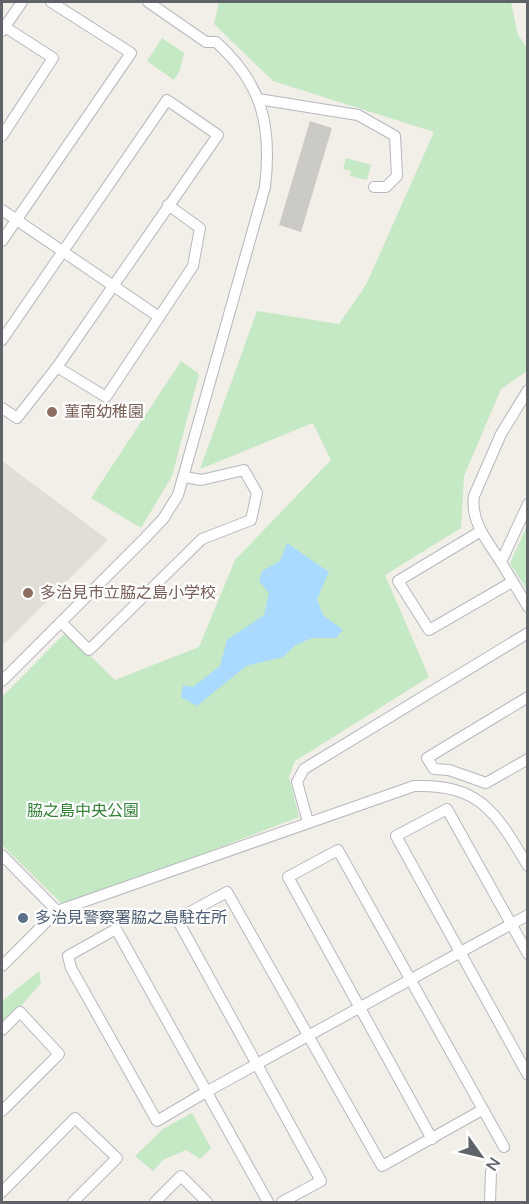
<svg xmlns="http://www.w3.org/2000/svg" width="529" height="1204" viewBox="0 0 529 1204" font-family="'Nunito Sans','Noto Sans JP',sans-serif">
  <rect width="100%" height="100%" fill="#f1efe8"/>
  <!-- education -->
  <path fill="#e1ded6" d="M 2,461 L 108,540 L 2,646 Z"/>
  <!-- green -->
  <g fill="#c5e8c5">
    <path d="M 219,2 L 511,2 L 518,35 L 528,49 L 527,371 L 501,389 L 464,476 L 461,528 L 385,575 L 429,677 L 295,761 L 289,777 L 299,817 L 71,905 L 62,904 L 2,845 L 2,697 L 66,632 L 115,680 L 199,647 L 235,560 L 331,460 L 313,423 L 200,469 L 257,311 L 339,324 L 366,285 L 434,132 L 273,81 L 214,24 Z"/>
    <path d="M 162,38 L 184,53 L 180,70 L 174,80 L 147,61 Z"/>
    <path d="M 346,158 L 371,165 L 367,180 L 350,176 L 351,171 L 343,169 Z"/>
    <path d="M 181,361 L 199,374 L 172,476 L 141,528 L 91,498 Z"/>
    <path d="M 527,526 L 527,590 L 510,563 Z"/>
    <path d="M 39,971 L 41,983 L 2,1028 L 2,1001 Z"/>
    <path d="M 192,1113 L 211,1148 L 200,1159 L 186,1150 L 163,1160 L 153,1171 L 135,1156 L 163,1129 Z"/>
  </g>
  <!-- water -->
  <path fill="#aadaff" d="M 287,543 L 329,572 L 317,599 L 323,615 L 343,630 L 336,638 L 312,638 L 296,645 L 283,657 L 246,666 L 197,706 L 181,697 L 183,685 L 193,687 L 220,666 L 227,640 L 264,615 L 269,593 L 259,581 L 262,571 L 280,561 Z"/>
  <!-- building -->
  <path fill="#cccac5" d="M 310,121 L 332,128 L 301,232 L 279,225 Z"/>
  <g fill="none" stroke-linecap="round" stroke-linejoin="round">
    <!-- minor casing -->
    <g stroke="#b5b8bc" stroke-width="12">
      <g id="minor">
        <path d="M 2,31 L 22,2"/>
        <path d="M 258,99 L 358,115 L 395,136 L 397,176 L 386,187 L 374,187"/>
        <path d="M 2,136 L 53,58 L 5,27"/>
        <path d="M 2,210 L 159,317"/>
        <path d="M 2,241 L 131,53 L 51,2"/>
        <path d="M 2,340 L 167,100 L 218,135 L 57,367 L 17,418 L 2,408"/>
        <path d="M 57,367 L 106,397 L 193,266 L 200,228 L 168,205"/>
        <path d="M 528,390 L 501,434 L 474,496 C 470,521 488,542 501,562 L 528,504"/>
        <path d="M 481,531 L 398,581 L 429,630 L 512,582"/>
        <path d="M 501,562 L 528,607"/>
        <path d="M 61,622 L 89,650 L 202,539 L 251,520 L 257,493 L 244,470 L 201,480 L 185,477"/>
        <path d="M 2,681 L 145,538 L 163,519 L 178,495 L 265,187 C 272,127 263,84 216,42 L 206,42 L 148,2"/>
        <path d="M 528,697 L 427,758 L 434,769 L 449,770 L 486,783 L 528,759"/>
        <path d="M 308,822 L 297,782 L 304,769 L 528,633"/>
        <path d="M 2,855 L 57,911"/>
        <path d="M 528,954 L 447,809 L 396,836 L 528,1075"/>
        <path d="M 2,966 L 57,911 L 414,786 C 481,784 496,813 528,866"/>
        <path d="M 2,1030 L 20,1012 L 59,1054 L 2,1111"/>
        <path d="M 432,1139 L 288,877 L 338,850 L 504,1147"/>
        <path d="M 2,1192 L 75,1118 L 117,1158 L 73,1202"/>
        <path d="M 155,1202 L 181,1176 L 207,1202"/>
        <path d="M 268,1202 L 116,929 L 68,956 L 71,968 L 157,1121 L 206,1092 L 528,915"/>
        <path d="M 282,1202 L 321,1181 L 177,919 L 227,892 L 382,1166 L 482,1110"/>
        <path d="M 490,1202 L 491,1172"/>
      </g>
    </g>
    <!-- minor -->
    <use href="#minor" stroke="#fff" stroke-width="10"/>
  </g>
  <!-- markers -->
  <g fill="#8d6e63" stroke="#fff" stroke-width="2">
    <circle cx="52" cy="412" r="6"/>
    <circle cx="28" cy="593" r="6"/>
  </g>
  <circle fill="#5c6f8a" stroke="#fff" stroke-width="2" cx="23" cy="918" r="6"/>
  <g text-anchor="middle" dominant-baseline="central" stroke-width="4.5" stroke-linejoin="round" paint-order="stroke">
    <!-- education labels -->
    <g font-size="16" fill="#785e54" stroke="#fff" text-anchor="start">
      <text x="64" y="412">菫南幼稚園</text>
      <text x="40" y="593">多治見市立脇之島小学校</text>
    </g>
    <!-- park labels -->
    <g font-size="16" fill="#348238" stroke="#fff">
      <text x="83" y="811">脇之島中央公園</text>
    </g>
    <!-- service labels -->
    <g font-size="16" fill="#4e5e75" stroke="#fff" text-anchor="start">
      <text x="35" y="918">多治見警察署脇之島駐在所</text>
    </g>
  </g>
  <!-- border -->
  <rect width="529" height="1204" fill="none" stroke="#5f6368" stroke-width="6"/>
  <!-- north arrow -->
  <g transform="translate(481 1156) rotate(124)" stroke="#ffffff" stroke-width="4.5" paint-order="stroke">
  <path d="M0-4.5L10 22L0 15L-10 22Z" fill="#5f6368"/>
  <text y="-9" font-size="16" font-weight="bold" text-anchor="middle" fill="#5f6368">N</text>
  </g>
</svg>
